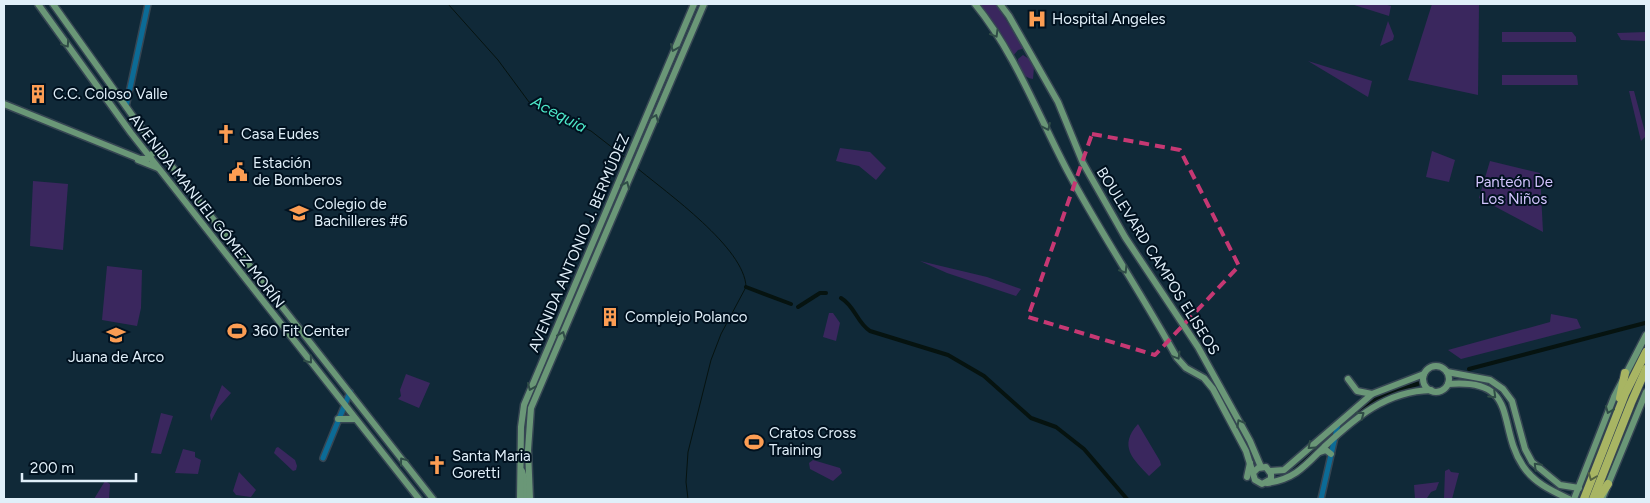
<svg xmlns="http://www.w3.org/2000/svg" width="1650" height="503" viewBox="0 0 1650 503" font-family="Figtree,sans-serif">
  <rect width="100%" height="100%" fill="#102938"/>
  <!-- green -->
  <g fill="#3a275e">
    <path d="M 978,4 L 996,4 L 1023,47 L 1022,49 L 1018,50 L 1013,56 Z"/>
    <path d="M 1351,4 L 1384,4 L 1391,6 L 1389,16 Z"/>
    <path d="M 1432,4 L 1479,4 L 1478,95 L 1408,80 Z"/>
    <path d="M 1388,21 L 1394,36 L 1393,40 L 1380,46 Z"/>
    <path d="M 1502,32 L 1572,32 L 1576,37 L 1576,42 L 1502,42 Z"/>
    <path d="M 1646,32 L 1646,41 L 1621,40 L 1617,33 Z"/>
    <path d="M 1023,55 L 1029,59 L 1034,67 L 1033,79 C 1023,78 1018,68 1018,59 Z"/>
    <path d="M 1308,61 L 1372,81 L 1368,97 Z"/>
    <path d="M 1502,75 L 1577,75 L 1578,85 L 1502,85 Z"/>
    <path d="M 1629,91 L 1634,91 L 1646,136 L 1641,141 Z"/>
    <path d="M 840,148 L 870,152 L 886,168 L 876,180 L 859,166 L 836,161 Z"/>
    <path d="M 1432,151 L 1455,160 L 1449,182 L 1426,177 Z"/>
    <path d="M 1490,161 L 1540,173 L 1543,232 L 1479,198 Z"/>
    <path d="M 33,181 L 68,184 L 63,250 L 30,246 Z"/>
    <path d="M 920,261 L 987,277 L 1021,289 L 1016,296 L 947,273 Z"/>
    <path d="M 107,266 L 142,270 L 141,308 L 137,326 L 102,320 Z"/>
    <path d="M 829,313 L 833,313 L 840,323 L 836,341 L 823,337 Z"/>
    <path d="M 1551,314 L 1577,319 L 1581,328 L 1461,359 L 1448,350 L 1550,322 Z"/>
    <path d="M 406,374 L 430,383 L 419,408 L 398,399 L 401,396 L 400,390 Z"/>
    <path d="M 222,385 L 231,393 L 218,408 L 211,421 L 210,415 Z"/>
    <path d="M 161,413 L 173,416 L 161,454 L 151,453 Z"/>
    <path d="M 1138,424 L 1160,461 L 1161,465 L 1149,476 C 1133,459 1118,446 1138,424 Z"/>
    <path d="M 278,447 L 295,460 L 297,466 L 296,470 L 293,471 L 274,453 L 276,448 Z"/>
    <path d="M 183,449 L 195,452 L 195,457 L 201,460 L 198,474 L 175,473 Z"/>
    <path d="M 813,460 L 840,468 L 842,473 L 833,481 L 810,469 L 809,463 Z"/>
    <path d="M 1449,469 L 1451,472 L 1459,473 L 1452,499 L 1444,499 L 1445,471 Z"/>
    <path d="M 239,472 L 256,490 L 251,497 L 236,495 L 233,491 Z"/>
    <path d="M 105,481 L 110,484 L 109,499 L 94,499 Z"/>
    <path d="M 1439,482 L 1436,490 L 1431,492 L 1427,498 L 1415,499 L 1414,485 Z"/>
  </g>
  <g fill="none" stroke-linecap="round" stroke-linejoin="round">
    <!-- stream -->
    <g stroke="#061310" stroke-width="1">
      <path d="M 448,4 L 498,60 L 529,102 L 591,131 L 627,159"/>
      <path d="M 637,168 C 667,193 745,248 746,287 L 721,334 L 711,360 L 688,452 L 686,482 L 688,499"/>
    </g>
    <!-- canal -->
    <g stroke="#061310" stroke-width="4">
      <path d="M 746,287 L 791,304"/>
      <path d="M 841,298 C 855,306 857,323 870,331 L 948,355 L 984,376 L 1031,418 L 1056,427 L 1084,449 L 1127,499"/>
      <path d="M 798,307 L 820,293 L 826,293"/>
      <path d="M 1469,369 L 1645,323"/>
      <path d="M 1295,470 C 1323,448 1344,417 1376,399 C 1390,391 1405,388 1420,383"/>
    </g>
    <!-- minor casing -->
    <g stroke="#364653" stroke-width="8">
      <g id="minor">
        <path d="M 126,107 L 148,4"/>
        <path d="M 323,458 L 350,392"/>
        <path d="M 1321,499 L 1338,424"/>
      </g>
    </g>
    <!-- major casing -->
    <g stroke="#364653" stroke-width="9">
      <g id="major">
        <path d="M 38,4 L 131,133 L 419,499"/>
        <path d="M 53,4 L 137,122 L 433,499"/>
        <path d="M 975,4 C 1015,53 1038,115 1067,170 C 1101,234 1142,294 1177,358 L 1186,368 L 1204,378 L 1213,389 L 1246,451 L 1255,480 L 1262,484 L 1271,479 L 1271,474 L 1266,467 L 1258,468 L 1254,472"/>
        <path d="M 1000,4 L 1009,16 L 1058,102 L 1083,163 L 1125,237 L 1198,347 L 1250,441 L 1261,467"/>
        <path d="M 4,104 L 140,159 L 147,159 L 158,148"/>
        <path d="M 138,160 L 158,168"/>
        <circle cx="1436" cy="379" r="13"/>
        <path d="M 1447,372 L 1490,380 L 1503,389 L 1512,401 L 1525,449 L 1532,462 L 1560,485 L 1579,488"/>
        <path d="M 1348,379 L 1357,391 L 1372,394"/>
        <path d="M 1448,384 C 1521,378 1496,426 1523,466 C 1534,483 1552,491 1569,499"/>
        <path d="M 338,419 L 355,419"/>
        <path d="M 1320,452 L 1326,450 L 1331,454"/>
        <path d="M 522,471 L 525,481 L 525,499"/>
        <path d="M 1270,471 L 1284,470 L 1372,394 L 1424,374"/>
        <path d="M 1247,477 L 1250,463"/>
        <path d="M 1267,483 C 1295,479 1305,466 1324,447 C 1355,418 1386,391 1431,390"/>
        <path d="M 520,499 L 521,427 L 524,405 L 694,4"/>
        <path d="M 530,499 L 528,450 L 531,408 L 704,4"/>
        <path d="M 1574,499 L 1614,397 L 1646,335"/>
        <path d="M 1602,499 L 1646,392"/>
      </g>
    </g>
    <!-- highway casing -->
    <g stroke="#364653" stroke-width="10">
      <g id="highway">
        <path d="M 1620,398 L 1625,373"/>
        <path d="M 1584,499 L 1625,394 L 1646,352"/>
        <path d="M 1593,499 L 1631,403 L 1646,369"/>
        <path d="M 1598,499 L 1608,484"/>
      </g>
    </g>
    <!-- minor -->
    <use href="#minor" stroke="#0c6b96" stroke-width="5"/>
    <!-- major -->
    <use href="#major" stroke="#6a9777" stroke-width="6"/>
    <!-- highway -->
    <use href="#highway" stroke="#a8b563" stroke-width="8"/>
  </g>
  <!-- one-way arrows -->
  <defs><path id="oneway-chevron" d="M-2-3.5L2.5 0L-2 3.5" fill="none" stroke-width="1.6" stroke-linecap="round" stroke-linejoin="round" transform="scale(1.25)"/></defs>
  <g stroke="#304d47">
    <use href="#oneway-chevron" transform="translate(995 34) rotate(59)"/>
    <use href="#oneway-chevron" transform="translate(66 44) rotate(56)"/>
    <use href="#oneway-chevron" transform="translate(674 48) rotate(113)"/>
    <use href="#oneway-chevron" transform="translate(655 118) rotate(-67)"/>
    <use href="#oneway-chevron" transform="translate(1047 127) rotate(65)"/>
    <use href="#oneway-chevron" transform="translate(626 185) rotate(-66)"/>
    <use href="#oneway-chevron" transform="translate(1124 270) rotate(58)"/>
    <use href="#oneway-chevron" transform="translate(562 335) rotate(-67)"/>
    <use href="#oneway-chevron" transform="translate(1177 356) rotate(59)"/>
    <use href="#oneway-chevron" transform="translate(309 360) rotate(51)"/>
    <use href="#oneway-chevron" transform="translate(531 387) rotate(113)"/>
    <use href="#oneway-chevron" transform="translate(1493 395) rotate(44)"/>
    <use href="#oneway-chevron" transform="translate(1609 410) rotate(112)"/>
    <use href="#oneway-chevron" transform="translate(1361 415) rotate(-37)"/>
    <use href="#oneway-chevron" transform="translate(1240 423) rotate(-119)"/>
    <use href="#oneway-chevron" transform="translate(1311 446) rotate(138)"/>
    <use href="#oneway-chevron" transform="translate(403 461) rotate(-127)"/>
    <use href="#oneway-chevron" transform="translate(1537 466) rotate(-135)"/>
  </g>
  <use stroke="#546341" href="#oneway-chevron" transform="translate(1592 477) rotate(111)"/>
  <!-- marked area -->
  <path fill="none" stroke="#c63873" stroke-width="4" stroke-dasharray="10 6" stroke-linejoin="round" d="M 1092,134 L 1180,150 L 1239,266 L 1155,355 L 1028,317 Z"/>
  <!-- icons -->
  <defs>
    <g id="hospital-bare" transform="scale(1.5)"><path d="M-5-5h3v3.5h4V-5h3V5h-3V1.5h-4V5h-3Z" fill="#fc9d53" stroke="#00111f" stroke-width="2.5" paint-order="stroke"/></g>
    <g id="building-bare" transform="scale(1.5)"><path d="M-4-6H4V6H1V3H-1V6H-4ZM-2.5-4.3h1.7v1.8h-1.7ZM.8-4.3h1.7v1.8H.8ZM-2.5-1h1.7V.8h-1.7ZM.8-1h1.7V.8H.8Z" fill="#fc9d53" stroke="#00111f" stroke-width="2.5" paint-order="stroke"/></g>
    <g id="church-bare" transform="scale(1.5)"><path d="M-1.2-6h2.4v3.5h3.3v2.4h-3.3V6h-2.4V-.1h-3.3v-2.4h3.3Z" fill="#fc9d53" stroke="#00111f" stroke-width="2.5" paint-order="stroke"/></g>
    <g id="civic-bare" transform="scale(1.5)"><path d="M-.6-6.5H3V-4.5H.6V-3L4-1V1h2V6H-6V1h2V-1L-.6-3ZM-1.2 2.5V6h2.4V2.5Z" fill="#fc9d53" stroke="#00111f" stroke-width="2.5" paint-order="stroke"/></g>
    <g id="school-bare" transform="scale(1.5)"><path d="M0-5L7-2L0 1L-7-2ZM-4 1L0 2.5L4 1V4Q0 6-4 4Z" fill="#fc9d53" stroke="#00111f" stroke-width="2.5" paint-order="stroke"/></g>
    <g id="stadium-bare" transform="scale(1.5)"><path d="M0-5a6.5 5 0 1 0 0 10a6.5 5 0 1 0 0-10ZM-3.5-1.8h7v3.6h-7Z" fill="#fc9d53" stroke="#00111f" stroke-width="2.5" paint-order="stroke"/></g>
  </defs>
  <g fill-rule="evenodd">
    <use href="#hospital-bare" x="1037" y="19"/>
    <use href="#building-bare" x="38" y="94"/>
    <use href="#church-bare" x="226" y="134"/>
    <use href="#civic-bare" x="238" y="172"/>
    <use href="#school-bare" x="299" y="213"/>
    <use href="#building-bare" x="610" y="317"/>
    <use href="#stadium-bare" x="237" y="331"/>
    <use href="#school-bare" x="116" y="335"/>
    <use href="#stadium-bare" x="754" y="442"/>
    <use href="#church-bare" x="437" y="465"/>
  </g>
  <g text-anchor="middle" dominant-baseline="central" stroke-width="4" stroke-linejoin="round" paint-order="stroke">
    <!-- poi labels -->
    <g font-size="15" fill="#e0eff9" stroke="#00111f" text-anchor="start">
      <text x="1052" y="19">Hospital Angeles</text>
      <text x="53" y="94">C.C. Coloso Valle</text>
      <text x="241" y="134">Casa Eudes</text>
      <text x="253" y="163">Estación<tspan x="253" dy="17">de Bomberos</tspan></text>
      <text x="314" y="204">Colegio de<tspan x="314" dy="17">Bachilleres #6</tspan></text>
      <text x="625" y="317">Complejo Polanco</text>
      <text x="252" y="331">360 Fit Center</text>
      <text x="116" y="357" text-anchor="middle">Juana de Arco</text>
      <text x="769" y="433">Cratos Cross<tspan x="769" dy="17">Training</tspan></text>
      <text x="452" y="456">Santa Maria<tspan x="452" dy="17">Goretti</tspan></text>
    </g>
    <!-- park labels -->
    <g font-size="15" fill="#d3c4fe" stroke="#00111f">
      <text x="1514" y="182">Panteón De<tspan x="1514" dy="17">Los Niños</tspan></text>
    </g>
    <!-- street labels -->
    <g font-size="15" fill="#e0eff9" stroke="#00111f">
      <text transform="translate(207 211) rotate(52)">AVENIDA MANUEL GÓMEZ MORÍN</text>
      <text transform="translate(579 243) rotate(-67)">AVENIDA ANTONIO J. BERMÚDEZ</text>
      <text transform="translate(1158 261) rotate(58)">BOULEVARD CAMPOS ELISEOS</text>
    </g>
    <!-- water labels -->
    <g font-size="16" font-style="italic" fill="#4de9c9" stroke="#00111f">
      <text transform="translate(559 114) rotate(28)">Acequia</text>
    </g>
  </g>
  <!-- border -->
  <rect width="1650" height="503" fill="none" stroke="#e0eff9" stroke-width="10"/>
  <!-- scale -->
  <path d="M22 473v8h114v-8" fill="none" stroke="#e0eff9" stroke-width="2.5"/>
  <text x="30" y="473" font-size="15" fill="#e0eff9" stroke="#00111f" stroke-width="4" paint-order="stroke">200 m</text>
</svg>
